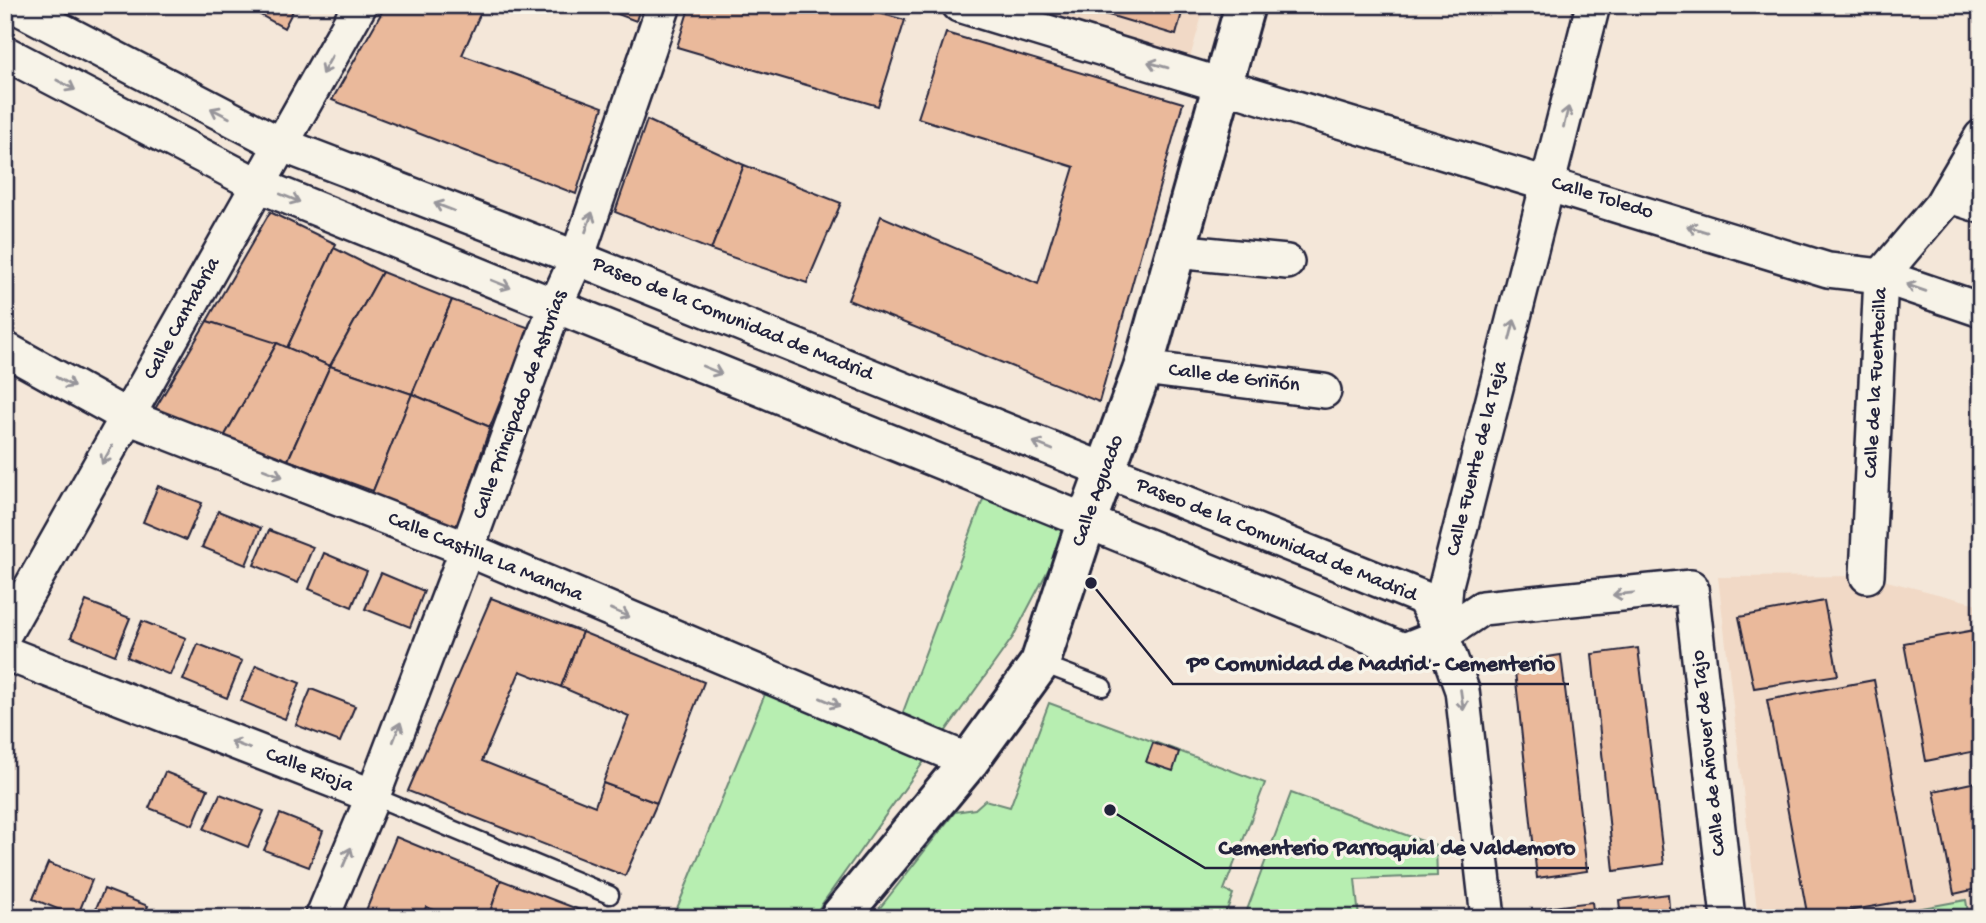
<svg xmlns="http://www.w3.org/2000/svg" width="1986" height="923" viewBox="0 0 1986 923" font-family="'Gochi Hand',sans-serif">
  <rect width="100%" height="100%" fill="#f4e7d9"/>
  <filter id="ink" filterUnits="userSpaceOnUse"><feTurbulence type="fractalNoise" baseFrequency=".0143" numOctaves="2"/><feDisplacementMap in="SourceGraphic" scale="14" xChannelSelector="R" yChannelSelector="G"/><feConvolveMatrix kernelMatrix="1 2 1 2 8 2 1 2 1" color-interpolation-filters="sRGB"/></filter>
  <g filter="url(#ink)">
    <!-- built -->
    <g fill="#f1d9c6">
      <path d="M 1009,5 L 1205,5 L 1190,58 Z"/>
      <path d="M 1867,576 L 1981,605 L 1981,918 L 1758,918 L 1718,577 Z"/>
    </g>
    <!-- green -->
    <g fill="#b7eeb1" stroke="#6c8876" stroke-width="2">
      <path d="M 984,497 L 1069,530 L 1013,637 L 812,918 L 673,918 L 767,689 L 891,744 Z"/>
      <path d="M 1049,703 L 1265,783 L 1224,890 L 1233,894 L 1224,918 L 872,918 L 955,812 L 975,809 L 985,800 L 1010,807 Z"/>
      <path d="M 1291,793 L 1436,846 L 1437,876 L 1355,879 L 1359,918 L 1244,918 Z"/>
      <path d="M 1966,900 L 1969,918 L 1880,918 L 1879,916 Z"/>
    </g>
    <!-- building -->
    <g fill="#eab99b" stroke="#22223b" stroke-width="2">
      <path d="M 242,5 L 296,5 L 284,28 Z"/>
      <path d="M 386,5 L 464,5 L 481,12 L 462,55 L 603,107 L 576,194 L 332,100 Z"/>
      <path d="M 464,5 L 484,5 L 481,12 Z"/>
      <path d="M 594,5 L 641,5 L 636,21 Z"/>
      <path d="M 690,5 L 848,5 L 905,20 L 878,106 L 677,47 Z"/>
      <path d="M 1094,5 L 1184,5 L 1176,35 L 1092,10 Z"/>
      <path d="M 946,33 L 1183,103 L 1099,402 L 848,300 L 881,216 L 1038,284 L 1074,167 L 918,118 Z"/>
      <path d="M 647,120 L 744,165 L 711,250 L 615,212 Z"/>
      <path d="M 744,165 L 841,203 L 807,283 L 711,250 Z"/>
      <path d="M 270,212 L 336,244 L 287,348 L 207,321 Z"/>
      <path d="M 334,248 L 382,272 L 330,366 L 287,348 Z"/>
      <path d="M 382,272 L 452,300 L 412,394 L 330,366 Z"/>
      <path d="M 452,300 L 530,328 L 490,427 L 412,394 Z"/>
      <path d="M 207,321 L 277,343 L 224,437 L 155,409 Z"/>
      <path d="M 277,343 L 330,366 L 288,460 L 224,437 Z"/>
      <path d="M 330,366 L 412,394 L 373,491 L 288,460 Z"/>
      <path d="M 412,394 L 490,427 L 456,530 L 371,496 Z"/>
      <path d="M 158,486 L 202,503 L 186,540 L 143,522 Z"/>
      <path d="M 218,511 L 261,528 L 246,565 L 202,547 Z"/>
      <path d="M 269,530 L 313,547 L 298,583 L 254,565 Z"/>
      <path d="M 324,553 L 367,571 L 352,607 L 309,589 Z"/>
      <path d="M 381,573 L 424,591 L 410,627 L 365,609 Z"/>
      <path d="M 491,598 L 582,632 L 561,687 L 520,671 L 482,761 L 595,806 L 603,783 L 657,803 L 625,876 L 408,791 Z"/>
      <path d="M 86,601 L 130,618 L 115,655 L 71,637 Z"/>
      <path d="M 1824,601 L 1838,675 L 1754,688 L 1739,617 Z"/>
      <path d="M 142,621 L 186,638 L 170,675 L 127,657 Z"/>
      <path d="M 1980,629 L 1981,750 L 1926,761 L 1904,643 Z"/>
      <path d="M 582,632 L 704,682 L 657,803 L 603,783 L 629,716 L 561,687 Z"/>
      <path d="M 198,644 L 242,661 L 227,698 L 183,680 Z"/>
      <path d="M 1638,648 L 1664,864 L 1614,871 L 1592,654 Z"/>
      <path d="M 1561,655 L 1587,871 L 1537,878 L 1514,662 Z"/>
      <path d="M 256,665 L 300,683 L 285,719 L 241,701 Z"/>
      <path d="M 1874,680 L 1915,899 L 1808,918 L 1767,700 Z"/>
      <path d="M 311,689 L 355,706 L 340,742 L 296,725 Z"/>
      <path d="M 1153,743 L 1179,752 L 1173,771 L 1146,762 Z"/>
      <path d="M 165,772 L 208,789 L 193,825 L 149,808 Z"/>
      <path d="M 1981,781 L 1981,888 L 1954,894 L 1934,791 Z"/>
      <path d="M 220,794 L 264,811 L 248,847 L 204,829 Z"/>
      <path d="M 280,814 L 323,831 L 309,867 L 264,850 Z"/>
      <path d="M 396,837 L 501,880 L 488,918 L 456,918 L 426,907 L 421,918 L 376,918 L 365,913 Z"/>
      <path d="M 48,863 L 92,880 L 77,917 L 33,899 Z"/>
      <path d="M 501,880 L 601,918 L 488,918 Z"/>
      <path d="M 104,889 L 148,906 L 143,918 L 92,918 Z"/>
      <path d="M 1668,894 L 1670,918 L 1621,918 L 1619,900 Z"/>
      <path d="M 1592,902 L 1594,918 L 1544,918 L 1543,908 Z"/>
      <path d="M 162,910 L 182,918 L 158,918 Z"/>
    </g>
    <g fill="none" stroke-linecap="round" stroke-linejoin="round">
      <!-- service casing -->
      <g stroke="#22223b" stroke-width="21">
        <g id="service">
          <path d="M 1040,663 L 1103,687"/>
          <path d="M 373,796 L 610,895"/>
        </g>
      </g>
      <!-- minor casing -->
      <g stroke="#22223b" stroke-width="38">
        <g id="minor">
          <path d="M 959,5 L 1828,270 L 1881,276 L 1981,310"/>
          <path d="M 5,53 L 258,185 L 1404,650 L 1442,635 L 1423,598 L 577,258 L 280,144 L 13,5"/>
          <path d="M 1947,195 L 1981,206"/>
          <path d="M 1176,251 L 1287,262"/>
          <path d="M 5,349 L 128,417 L 467,549 L 969,761"/>
          <path d="M 1143,368 L 1324,391"/>
          <path d="M 1867,576 L 1881,276 L 1941,205 L 1981,137"/>
          <path d="M 5,633 L 360,5"/>
          <path d="M 1442,635 L 1482,608 L 1691,587 L 1728,918"/>
          <path d="M 5,653 L 373,796"/>
          <path d="M 322,918 L 373,796 L 467,549 L 555,306 L 577,258 L 664,5"/>
          <path d="M 1488,918 L 1462,690 L 1442,635 L 1446,585 L 1593,5"/>
        </g>
      </g>
      <!-- tertiary casing -->
      <g stroke="#22223b" stroke-width="44">
        <path id="tertiary" d="M 839,918 L 969,761 L 1040,663 L 1086,523 L 1143,368 L 1245,5"/>
      </g>
      <!-- service -->
      <use href="#service" stroke="#f7f3e8" stroke-width="16"/>
      <!-- minor -->
      <use href="#minor" stroke="#f7f3e8" stroke-width="33"/>
      <!-- tertiary -->
      <use href="#tertiary" stroke="#f7f3e8" stroke-width="38"/>
    </g>
    <!-- one-way arrows -->
    <defs><path id="oneway-shaft" d="M-6 0H5M1.5-3L5.5 0L1.5 3" fill="none" stroke-width="1.6" stroke-linecap="round" stroke-linejoin="round" transform="scale(1.75)"/></defs>
    <g stroke="#97959a">
      <use href="#oneway-shaft" transform="translate(327 65) rotate(119)"/>
      <use href="#oneway-shaft" transform="translate(1158 65) rotate(-164)"/>
      <use href="#oneway-shaft" transform="translate(66 85) rotate(28)"/>
      <use href="#oneway-shaft" transform="translate(220 113) rotate(-153)"/>
      <use href="#oneway-shaft" transform="translate(1566 117) rotate(-76)"/>
      <use href="#oneway-shaft" transform="translate(290 198) rotate(22)"/>
      <use href="#oneway-shaft" transform="translate(444 207) rotate(-159)"/>
      <use href="#oneway-shaft" transform="translate(589 222) rotate(-71)"/>
      <use href="#oneway-shaft" transform="translate(1697 229) rotate(-163)"/>
      <use href="#oneway-shaft" transform="translate(501 284) rotate(22)"/>
      <use href="#oneway-shaft" transform="translate(1916 288) rotate(-161)"/>
      <use href="#oneway-shaft" transform="translate(1512 330) rotate(-76)"/>
      <use href="#oneway-shaft" transform="translate(712 370) rotate(22)"/>
      <use href="#oneway-shaft" transform="translate(65 382) rotate(29)"/>
      <use href="#oneway-shaft" transform="translate(1043 446) rotate(-158)"/>
      <use href="#oneway-shaft" transform="translate(107 455) rotate(120)"/>
      <use href="#oneway-shaft" transform="translate(273 473) rotate(21)"/>
      <use href="#oneway-shaft" transform="translate(1623 594) rotate(174)"/>
      <use href="#oneway-shaft" transform="translate(620 613) rotate(23)"/>
      <use href="#oneway-shaft" transform="translate(1462 700) rotate(82)"/>
      <use href="#oneway-shaft" transform="translate(830 702) rotate(23)"/>
      <use href="#oneway-shaft" transform="translate(397 732) rotate(-69)"/>
      <use href="#oneway-shaft" transform="translate(240 745) rotate(-159)"/>
      <use href="#oneway-shaft" transform="translate(347 857) rotate(-67)"/>
    </g>
  </g>
  <g text-anchor="middle" dominant-baseline="central" stroke-width="7" stroke-linejoin="round" paint-order="stroke">
    <!-- street labels -->
    <g font-size="21" fill="#22223b" stroke="#f7f3e8">
      <text transform="translate(1602 199) rotate(17)">Calle Toledo</text>
      <text transform="translate(183 319) rotate(-61)">Calle Cantabria</text>
      <text transform="translate(732 320) rotate(22)">Paseo de la Comunidad de Madrid</text>
      <text transform="translate(1234 379) rotate(7)">Calle de Griñón</text>
      <text transform="translate(1877 383) rotate(-87)">Calle de la Fuentecilla</text>
      <text transform="translate(521 405) rotate(-70)">Calle Principado de Asturias</text>
      <text transform="translate(1478 459) rotate(-76)">Calle Fuente de la Teja</text>
      <text transform="translate(1099 491) rotate(-70)">Calle Aguado</text>
      <text transform="translate(1276 541) rotate(22)">Paseo de la Comunidad de Madrid</text>
      <text transform="translate(485 558) rotate(22)">Calle Castilla La Mancha</text>
      <text transform="translate(1710 753) rotate(-96)">Calle de Añover de Tajo</text>
      <text transform="translate(309 771) rotate(21)">Calle Rioja</text>
    </g>
  </g>
  <!-- callouts -->
  <path fill="none" stroke="#22223b" stroke-width="2.5" d="M1091 583L1173 684H1569M1110 810L1205 868H1589"/>
  <g fill="#22223b" stroke="#f7f3e8" stroke-width="2.5">
    <circle cx="1091" cy="583" r="7"/>
    <circle cx="1110" cy="810" r="7"/>
  </g>
  <g font-size="23" text-anchor="middle" font-weight="bold" fill="#22223b" stroke="#f7f3e8" stroke-width="7" stroke-linejoin="round" paint-order="stroke">
    <text x="1371" y="670">Pº Comunidad de Madrid - Cementerio</text>
    <text x="1397" y="854">Cementerio Parroquial de Valdemoro</text>
  </g>
  <!-- margin -->
  <rect width="1986" height="923" fill="none" stroke="#f7f3e8" stroke-width="28"/>
  <rect x="14" y="14" width="1958" height="895" fill="none" stroke="#22223b" stroke-width="2.5" filter="url(#ink)"/>
</svg>
